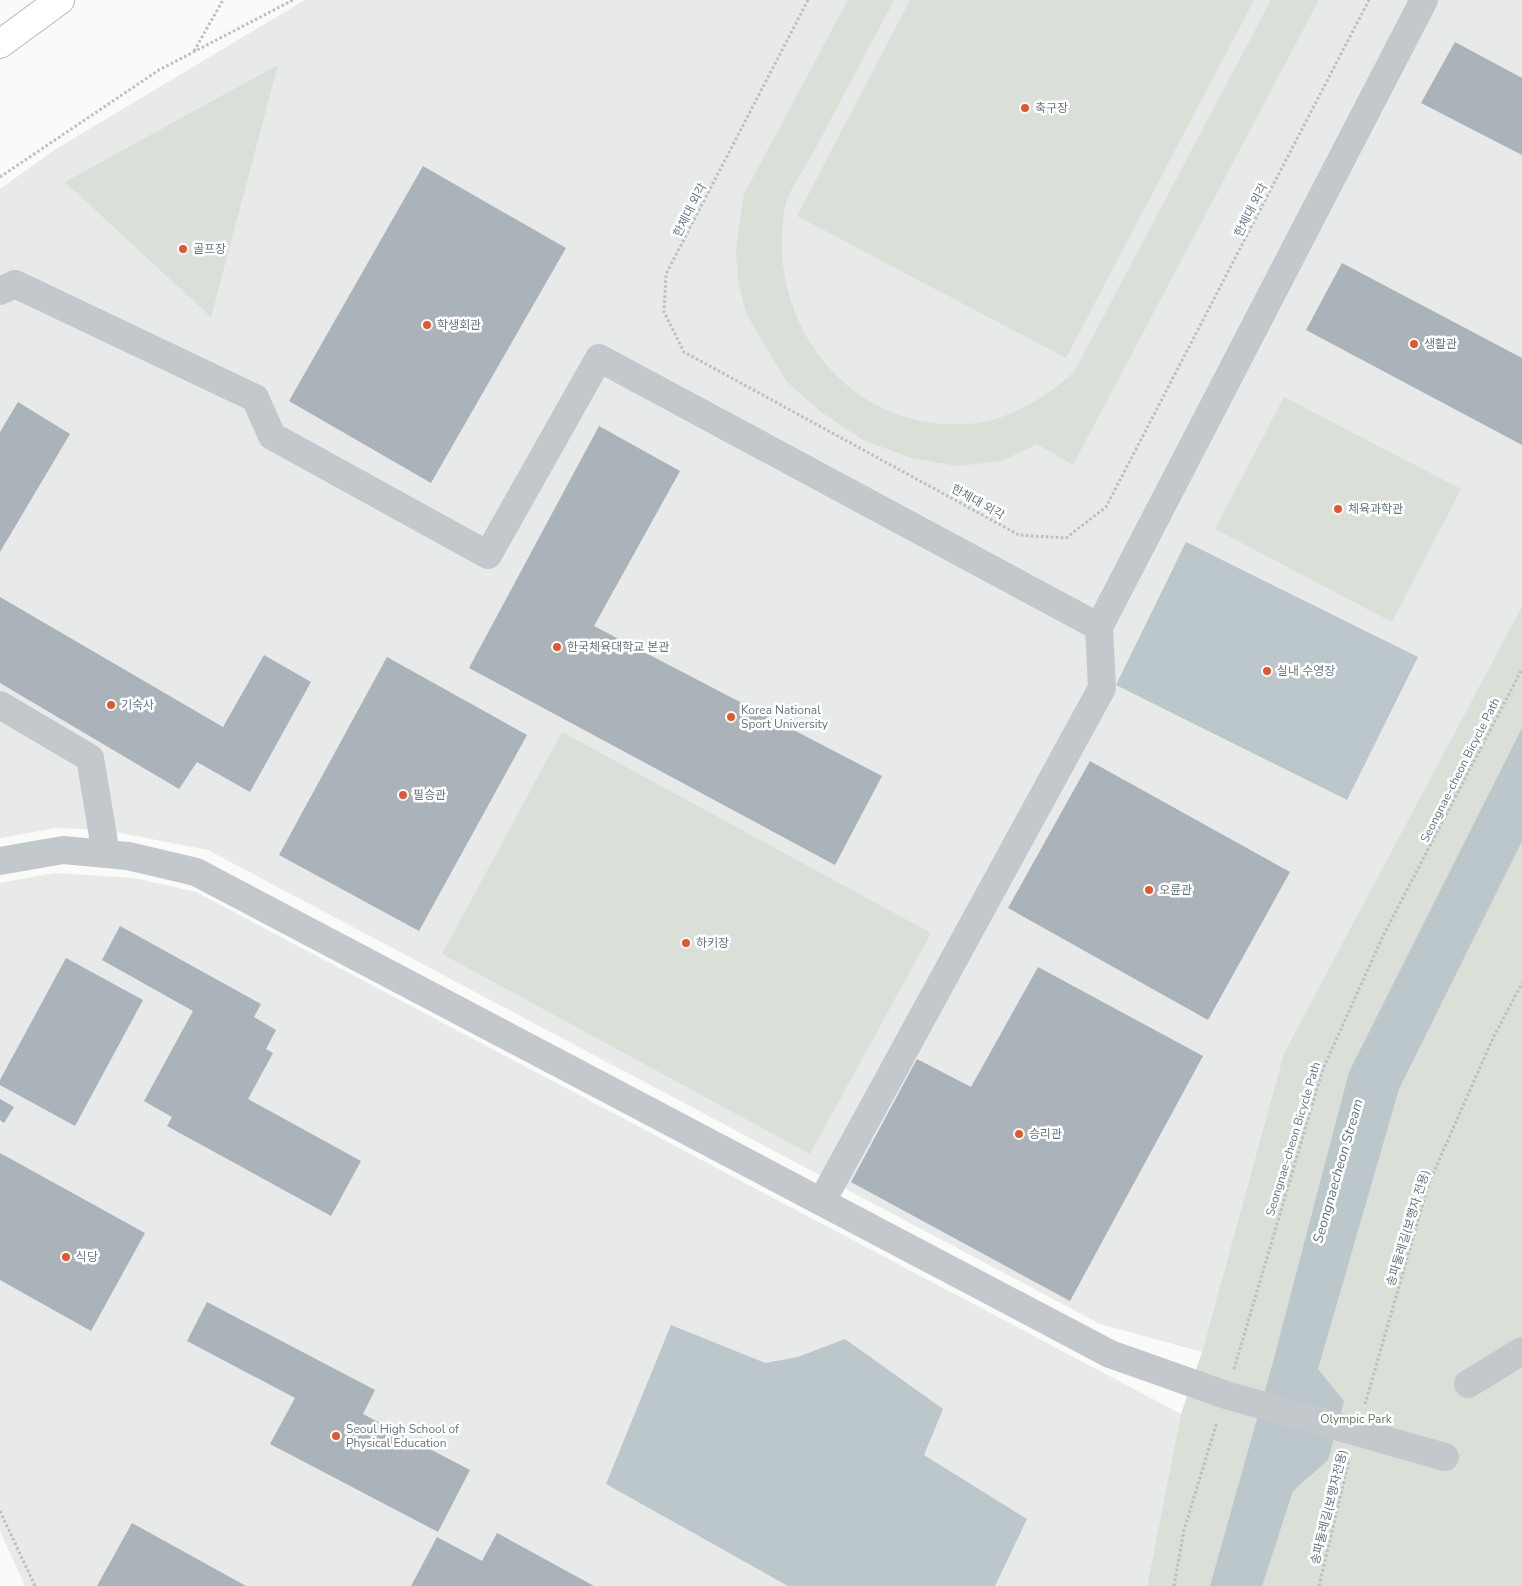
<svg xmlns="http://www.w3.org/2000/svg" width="1522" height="1586" viewBox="0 0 1522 1586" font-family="'Nunito Sans','Noto Sans KR',sans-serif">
  <rect width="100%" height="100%" fill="#fafaf8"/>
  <!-- built -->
  <g fill="#e8e9e9">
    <path d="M 305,0 L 1522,0 L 1522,606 L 1284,1053 L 1202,1352 L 1100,1324 L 208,850 L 105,830 L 56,828 L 0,838 L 0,189 L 56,149 Z"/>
    <path d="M 54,873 L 134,878 L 196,892 L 1181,1414 L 1147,1586 L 25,1586 L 0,1531 L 0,883 Z"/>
  </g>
  <!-- green -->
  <g fill="#dadfd7">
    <path d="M 848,0 L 894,0 C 867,51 840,102 813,153 C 805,168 788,192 785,207 C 764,320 847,432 967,424 C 1007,422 1045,398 1074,372 L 1271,0 L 1319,0 L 1073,465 L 1037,444 L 1002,461 L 957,466 L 911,458 L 863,440 L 821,412 L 786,381 L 746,313 L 738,280 L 736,248 L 744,194 Z"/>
    <path d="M 910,0 L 1254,0 L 1066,358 L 797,216 Z"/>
    <path d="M 278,65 L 211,317 L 65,182 Z"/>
    <path d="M 1284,397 L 1461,489 L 1392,622 L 1215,529 Z"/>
    <path d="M 1522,606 L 1522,1586 L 1147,1586 L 1181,1414 L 1202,1352 L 1284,1053 Z"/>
    <path d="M 562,732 L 931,933 L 810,1154 L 442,954 Z"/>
  </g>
  <!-- water -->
  <g fill="#bbc7cb">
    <path d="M 1186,542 L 1418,657 L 1347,800 L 1116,685 Z"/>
    <path d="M 1522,728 L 1522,841 L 1399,1089 L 1318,1369 L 1344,1401 L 1328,1460 L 1293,1491 L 1262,1586 L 1210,1586 L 1273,1362 L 1349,1072 Z"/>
    <path d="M 671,1325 L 765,1363 L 798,1357 L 845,1339 L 943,1409 L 924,1455 L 1027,1519 L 995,1586 L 788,1586 L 606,1484 Z"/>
  </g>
  <!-- building -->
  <g fill="#aab3b9">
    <path d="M 1455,42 L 1522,78 L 1522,155 L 1421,103 Z"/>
    <path d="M 423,166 L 566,248 L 431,483 L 289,401 Z"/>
    <path d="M 1342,263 L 1522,358 L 1522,445 L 1306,330 Z"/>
    <path d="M 18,402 L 70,434 L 0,552 L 0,432 Z"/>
    <path d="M 599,426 L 680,471 L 594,626 L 882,776 L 835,865 L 469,668 Z"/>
    <path d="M 0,597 L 223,727 L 264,655 L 311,682 L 250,792 L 197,762 L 179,789 L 0,683 Z"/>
    <path d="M 387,657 L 527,735 L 419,931 L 279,855 Z"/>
    <path d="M 1090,761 L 1290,872 L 1208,1020 L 1008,908 Z"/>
    <path d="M 120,926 L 261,1004 L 254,1017 L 276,1030 L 266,1049 L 273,1053 L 248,1099 L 361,1161 L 331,1216 L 167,1126 L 172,1117 L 144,1101 L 193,1011 L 102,960 Z"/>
    <path d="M 66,958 L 143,1000 L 75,1126 L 0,1085 L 0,1080 Z"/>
    <path d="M 1038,967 L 1203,1056 L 1070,1301 L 851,1182 L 917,1059 L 971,1087 Z"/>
    <path d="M 0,1099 L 14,1107 L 4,1123 L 0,1120 Z"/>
    <path d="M 0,1153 L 145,1233 L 91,1331 L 0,1280 Z"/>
    <path d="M 207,1302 L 375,1390 L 363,1414 L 470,1470 L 438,1532 L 270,1444 L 295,1398 L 187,1341 Z"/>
    <path d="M 132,1523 L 246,1586 L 97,1586 Z"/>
    <path d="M 497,1533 L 594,1586 L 411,1586 L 437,1537 L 482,1561 Z"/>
  </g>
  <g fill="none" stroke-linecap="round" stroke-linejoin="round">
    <!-- major casing -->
    <g stroke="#b5babe" stroke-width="30">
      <path id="major" d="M 0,44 L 60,0"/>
    </g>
    <!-- path -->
    <g stroke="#bbbfc2" stroke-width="3" stroke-dasharray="2.5 2.5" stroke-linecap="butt">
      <path d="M 808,0 L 666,274 L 664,312 L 684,352 L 1019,535 L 1066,538 L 1106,507 L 1369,0"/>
      <path d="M 194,51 L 223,0"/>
      <path d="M 0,177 L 159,70 L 293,0"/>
      <path d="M 1234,1369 L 1323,1069 L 1383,936 L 1522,669"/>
      <path d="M 1365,1404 L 1429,1183 L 1493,1038 L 1522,983"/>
      <path d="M 0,1511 L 35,1586"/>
      <path d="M 1174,1586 L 1184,1530 L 1217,1422"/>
      <path d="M 1319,1586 L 1349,1460"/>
    </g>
    <!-- minor -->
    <g stroke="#c3c8cc" stroke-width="28">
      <path d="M 0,291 L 15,284 L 255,398 L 272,436 L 488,555 L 599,358 L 1099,627"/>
      <path d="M 0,705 L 90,758 L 106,854"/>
      <path d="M 0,861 L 63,850 L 128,856 L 196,872 L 1110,1354 L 1226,1395 L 1445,1457"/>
      <path d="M 822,1201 L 1102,688 L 1099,627 L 1424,0"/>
      <path d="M 1468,1384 L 1522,1351"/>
    </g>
    <!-- major -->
    <use href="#major" stroke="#fff" stroke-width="28"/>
  </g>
  <!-- markers -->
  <g fill="#e4572e" stroke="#fff" stroke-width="2">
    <circle cx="1025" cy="108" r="5"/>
    <circle cx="183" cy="249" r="5"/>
    <circle cx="427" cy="325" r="5"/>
    <circle cx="1414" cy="344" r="5"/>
    <circle cx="1338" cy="509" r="5"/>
    <circle cx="557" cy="647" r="5"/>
    <circle cx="1267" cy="671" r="5"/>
    <circle cx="111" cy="705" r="5"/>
    <circle cx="731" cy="717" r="5"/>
    <circle cx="403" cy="795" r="5"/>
    <circle cx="1149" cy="890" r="5"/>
    <circle cx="686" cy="943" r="5"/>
    <circle cx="1019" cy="1134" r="5"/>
    <circle cx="66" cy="1257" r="5"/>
    <circle cx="336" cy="1436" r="5"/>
  </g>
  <g text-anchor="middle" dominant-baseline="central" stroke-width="5" stroke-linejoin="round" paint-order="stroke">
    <!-- poi labels -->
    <g font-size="12" fill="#657683" stroke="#fff" text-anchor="start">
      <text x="1035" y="108">축구장</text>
      <text x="193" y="249">골프장</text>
      <text x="437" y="325">학생회관</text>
      <text x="1424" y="344">생활관</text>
      <text x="1348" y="509">체육과학관</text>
      <text x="567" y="647">한국체육대학교 본관</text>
      <text x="1277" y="671">실내 수영장</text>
      <text x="121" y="705">기숙사</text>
      <text x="741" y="710">Korea National<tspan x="741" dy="14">Sport University</tspan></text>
      <text x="413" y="795">필승관</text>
      <text x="1159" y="890">오륜관</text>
      <text x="696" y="943">하키장</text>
      <text x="1029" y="1134">승리관</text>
      <text x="76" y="1257">식당</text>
      <text x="346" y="1429">Seoul High School of<tspan x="346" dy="14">Physical Education</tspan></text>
    </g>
    <!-- street labels -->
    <g font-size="12" fill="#657683" stroke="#fff">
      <text transform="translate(690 210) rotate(-63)">한체대 외각</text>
      <text transform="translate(1251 210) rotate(-63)">한체대 외각</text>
      <text transform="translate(978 502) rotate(29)">한체대 외각</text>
      <text transform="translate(1460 770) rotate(-63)">Seongnae-cheon Bicycle Path</text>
      <text transform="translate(1293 1139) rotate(-73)">Seongnae-cheon Bicycle Path</text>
      <text transform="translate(1408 1228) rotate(-73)">송파둘레길(보행자 전용)</text>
      <text transform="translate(1329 1507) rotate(-76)">송파둘레길(보행자전용)</text>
    </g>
    <!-- park labels -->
    <g font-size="12" fill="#687a64" stroke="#fff">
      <text x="1356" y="1419">Olympic Park</text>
    </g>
    <!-- water labels -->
    <g font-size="14" font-style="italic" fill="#60757c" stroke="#fff">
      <text transform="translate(1338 1171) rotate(-74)">Seongnaecheon Stream</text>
    </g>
  </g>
</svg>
